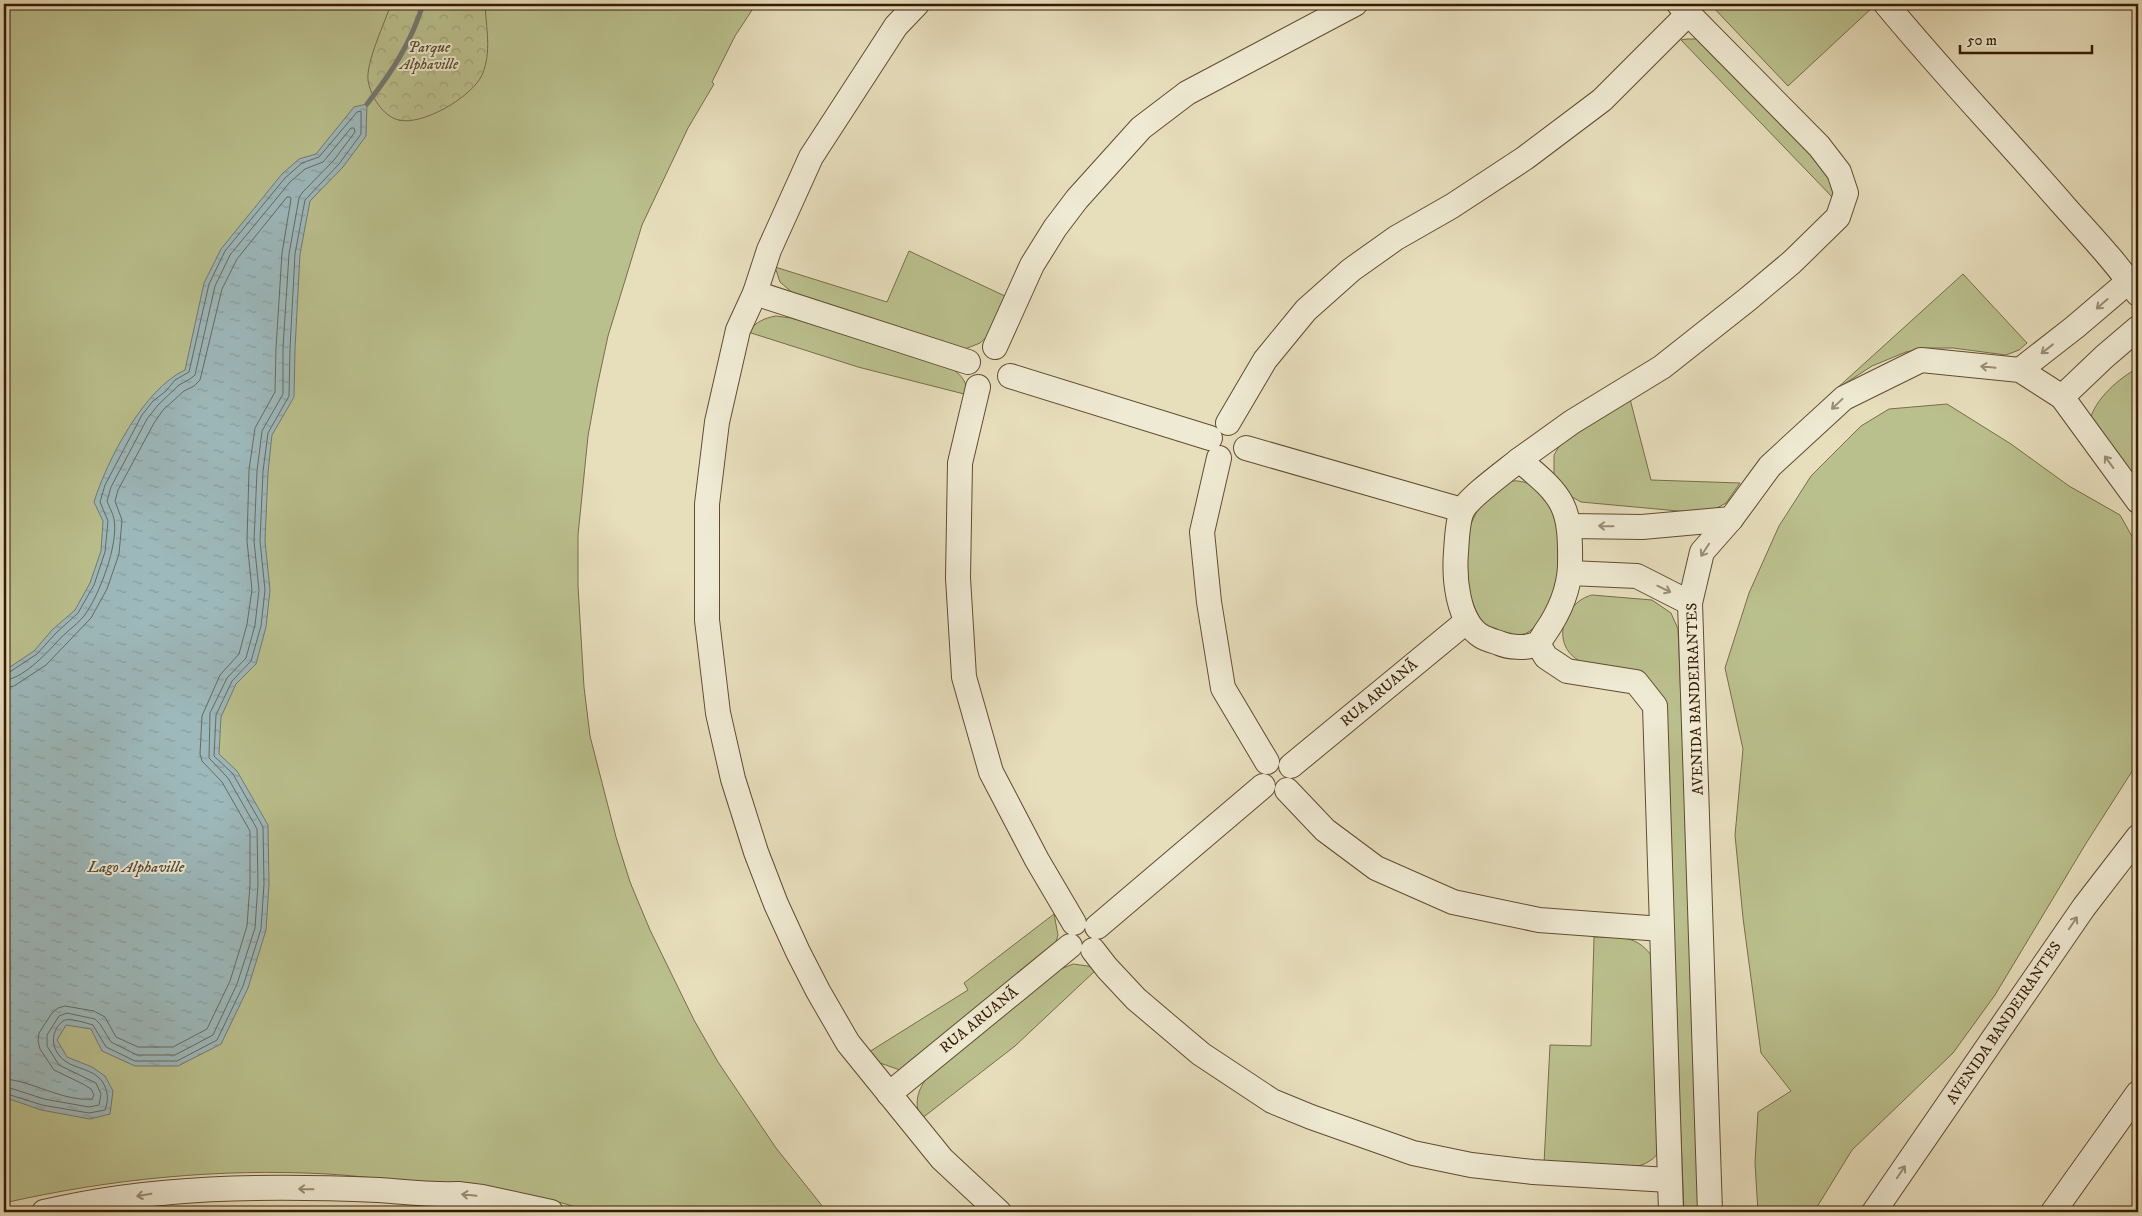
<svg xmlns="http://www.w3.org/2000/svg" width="2142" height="1216" viewBox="0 0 2142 1216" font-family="'IM FELL DW Pica',serif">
  <defs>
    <pattern id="forest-crowns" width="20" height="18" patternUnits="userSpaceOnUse" patternTransform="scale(1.25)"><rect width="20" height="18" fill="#bac08d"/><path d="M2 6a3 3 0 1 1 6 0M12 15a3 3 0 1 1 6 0" fill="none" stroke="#a0a478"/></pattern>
    <pattern id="water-ripples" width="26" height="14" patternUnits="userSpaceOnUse" patternTransform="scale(1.25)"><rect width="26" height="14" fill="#9db9bc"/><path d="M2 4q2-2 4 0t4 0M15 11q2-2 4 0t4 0" fill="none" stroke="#889ea0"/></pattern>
  </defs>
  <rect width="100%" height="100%" fill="#e7debc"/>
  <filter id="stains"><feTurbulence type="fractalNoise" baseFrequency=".004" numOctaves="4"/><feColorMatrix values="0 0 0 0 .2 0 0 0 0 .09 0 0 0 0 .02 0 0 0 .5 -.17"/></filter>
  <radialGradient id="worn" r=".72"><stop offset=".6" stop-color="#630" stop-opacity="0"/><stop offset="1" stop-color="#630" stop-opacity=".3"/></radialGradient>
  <!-- grass -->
  <g fill="#bac08d" stroke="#786e48">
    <path d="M 4,4 L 391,4 L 384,27 L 398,120 C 422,121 440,111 459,99 L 485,4 L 756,4 L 735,36 L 712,82 L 714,84 L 688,128 L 642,225 L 608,336 L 597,387 L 588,436 L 578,535 L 578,586 L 584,687 L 590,736 L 616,837 L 630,882 L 650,930 L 694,1020 L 718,1062 L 776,1148 L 827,1212 L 586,1212 C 556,1196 503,1194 468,1190 C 421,1184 375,1177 328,1174 C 219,1168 110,1179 4,1203 Z"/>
    <path d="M 1710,4 L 1871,4 L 1873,7 L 1788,86 Z"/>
    <path d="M 1687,39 L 1698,39 L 1830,172 L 1836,201 L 1681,40 Z"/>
    <path d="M 909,251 L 1007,297 L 989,335 L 980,343 L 965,349 L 795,295 L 780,282 L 775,267 L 887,302 Z"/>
    <path d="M 1963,274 L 2027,343 L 2019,350 L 2006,355 L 1953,348 L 1927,348 L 1906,352 L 1872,366 L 1835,390 Z"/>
    <path d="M 776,316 L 791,318 L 940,363 C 955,369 967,377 968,395 L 858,367 L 748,332 C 756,322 764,318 776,316 Z"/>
    <path d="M 2138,368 L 2138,490 L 2090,420 C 2095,399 2119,378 2138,368 Z"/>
    <path d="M 1630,399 L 1651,480 L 1740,483 L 1726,503 L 1715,509 L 1689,512 L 1581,502 L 1565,493 L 1554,476 L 1554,455 L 1561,443 Z"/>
    <path d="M 1947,404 L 2011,444 L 2069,486 L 2120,515 L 2138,547 L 2138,762 L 2085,845 L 1995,995 L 1953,1053 L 1852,1150 L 1817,1207 L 1810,1212 L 1758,1212 L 1755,1163 L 1758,1112 L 1791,1091 L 1761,1053 L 1743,918 L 1735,835 L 1743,749 L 1725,668 L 1749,593 L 1779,526 L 1811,476 L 1861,426 L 1889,409 Z"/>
    <path d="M 1510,481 C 1550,477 1561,529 1562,559 C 1562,580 1542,637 1516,636 C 1511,635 1506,633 1501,632 C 1498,631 1493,630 1490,629 C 1468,614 1462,560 1467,536 C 1469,527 1474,517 1479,508 C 1487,496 1498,490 1510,481 Z"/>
    <path d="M 1592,595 L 1652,600 L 1671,613 L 1678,629 L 1702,1212 L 1684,1212 L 1664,714 L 1627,669 C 1612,666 1591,669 1578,660 C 1550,643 1564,602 1592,595 Z"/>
    <path d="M 1054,914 L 1058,935 L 1055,945 L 900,1070 L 880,1063 L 869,1052 L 968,990 L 964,983 Z"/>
    <path d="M 1594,937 C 1620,937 1638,935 1653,958 L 1659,1152 C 1651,1163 1641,1166 1628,1168 L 1544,1164 L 1550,1045 L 1591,1046 Z"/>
    <path d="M 1073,964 L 1088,966 L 1096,970 L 1015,1046 L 921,1119 C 914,1104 917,1092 926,1079 L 1061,969 Z"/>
  </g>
  <!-- forest -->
  <path fill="url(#forest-crowns)" stroke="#786e48" d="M 391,4 L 485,4 C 486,28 492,52 482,75 C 472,97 422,126 399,120 C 383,117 370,95 368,80 C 366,62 385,22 391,4 Z"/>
  <!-- water -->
  <path fill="url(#water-ripples)" stroke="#737a72" d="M 367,104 L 366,136 L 343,167 L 310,201 L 300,254 L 295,349 L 294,397 L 272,435 L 268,472 L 265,541 L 270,590 L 266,627 L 256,664 L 236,684 L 221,717 L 219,754 L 237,771 L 268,825 L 269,884 L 266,930 L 248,988 L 221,1044 L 178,1066 L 135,1066 L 102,1051 L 91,1029 L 66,1025 L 57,1040 L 67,1057 L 92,1067 L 105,1076 L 113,1091 L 110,1114 L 90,1119 L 41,1110 L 4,1097 L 4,671 L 34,651 L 52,630 L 75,610 L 90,583 L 101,551 L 103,521 L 94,502 C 107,460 144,389 185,370 L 204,283 L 221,249 L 282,174 L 299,159 L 316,154 L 354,107 Z"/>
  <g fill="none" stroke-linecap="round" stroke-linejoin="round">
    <!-- shore -->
    <g stroke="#696a5f" stroke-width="1">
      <path d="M 4,674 L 8,673 L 37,654 L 56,633 L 78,613 L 94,585 L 105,552 L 108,521 L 100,502 L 105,485 L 142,415 L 153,401 L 166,391 L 175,380 L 189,372 L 209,284 L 225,251 L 285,178 L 302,163 L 319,157 L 357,112 L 361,111 L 361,134 L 339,164 L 305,200 L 295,254 L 290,348 L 289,396 L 268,433 L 263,471 L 260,541 L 265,590 L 261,626 L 251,661 L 232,681 L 216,715 L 214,756 L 233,774 L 263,827 L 264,884 L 261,929 L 243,986 L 217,1040 L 177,1061 L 135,1061 L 106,1047 L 93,1025 C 86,1023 68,1017 63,1021 C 49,1032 51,1051 65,1061 C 76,1069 93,1069 102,1081 C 108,1090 109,1100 105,1110 L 89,1113 L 42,1105 L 4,1093"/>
      <path d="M 4,680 C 21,680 45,655 56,643 C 64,633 76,626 84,616 C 99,596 119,544 114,519 C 113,513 109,507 107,501 L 111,487 L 147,419 L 158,405 L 179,385 L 190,379 L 195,375 L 215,286 L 230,255 L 290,182 L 305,169 L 323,162 L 351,128 L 354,128 L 355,132 L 334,160 L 302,193 L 299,198 L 289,254 L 283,348 L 283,394 L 262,431 L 257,471 L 254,541 L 259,590 L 255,625 L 246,658 L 227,678 L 210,713 L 209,758 L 228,778 L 257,829 L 258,884 L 255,928 L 237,984 L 213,1035 L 175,1055 L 137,1055 L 111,1042 L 100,1024 L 95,1019 L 67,1013 L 59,1016 L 47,1035 L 47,1046 L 59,1065 L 96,1083 L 101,1094 L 99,1105 L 89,1107 L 44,1099 L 4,1086"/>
      <path d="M 4,688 L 14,686 L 46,665 L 91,618 L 107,589 L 119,554 L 122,520 L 115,501 L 118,490 L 154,423 L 163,410 L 184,391 L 194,386 L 200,380 L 222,289 L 237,259 L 287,197 L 290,197 L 291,199 L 282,253 L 276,348 L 275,392 L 255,428 L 249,470 L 247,541 L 252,590 L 247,624 L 239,654 L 220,675 L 202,716 L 200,754 L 202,761 L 222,782 L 250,831 L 250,884 L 247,926 L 230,981 L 207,1029 L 173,1047 L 138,1047 L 116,1037 L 105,1017 L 94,1011 L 65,1006 L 58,1008 L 52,1013 L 39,1033 L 38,1041 L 40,1049 L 54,1070 L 83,1084 L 91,1089 L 94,1095 L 92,1099 C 64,1102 30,1080 4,1079"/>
    </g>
    <!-- stream -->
    <path stroke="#737a72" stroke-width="5" d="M 367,104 C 392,72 411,43 423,4"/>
    <!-- minor casing -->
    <g stroke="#624c30" stroke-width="26">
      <g id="minor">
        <path d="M 917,4 L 896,26 L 811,157 L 769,250 L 755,293 L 738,330 L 717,422 L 707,504 L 707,620 L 718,713 L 733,779 L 756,852 L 776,904 L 798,952 L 818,991 L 848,1043 L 942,1159 L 999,1212"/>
        <path d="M 1886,4 C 1943,73 2006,139 2065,207 C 2090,235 2117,263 2138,294"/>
        <path d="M 755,293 L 968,362"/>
        <path d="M 995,347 L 1032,265 L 1055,228 L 1077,199 L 1141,128 L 1187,93 L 1355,4"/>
        <path d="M 2020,370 L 2075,327 L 2129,281 L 2138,282"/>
        <path d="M 1010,376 L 1210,438"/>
        <path d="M 978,387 L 960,463 L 958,578 L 964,677 L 991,772 L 1037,860 L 1074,923"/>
        <path d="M 2062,397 L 2104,357 L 2138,328"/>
        <path d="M 1228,423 L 1265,360 L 1306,310 L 1351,270 L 1396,238 L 1452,206 L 1525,158 L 1602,100 L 1689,13"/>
        <path d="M 1246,448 L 1462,510"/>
        <path d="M 1219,458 L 1202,532 L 1209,602 L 1223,688 L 1267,762"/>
        <path d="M 1519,460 L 1572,422 L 1662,367 L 1748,299 L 1792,262 L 1838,217 L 1846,193 L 1839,172 L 1819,146 L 1679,4"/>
        <path d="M 1519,460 C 1565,497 1571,507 1570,566 C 1569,590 1559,613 1545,633 C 1543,636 1540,642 1536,644 C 1526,649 1508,647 1499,643 C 1493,641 1486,639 1481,636 C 1457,621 1454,577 1456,552 C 1457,540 1457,522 1462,511 C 1468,498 1507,470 1519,460 Z"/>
        <path d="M 1570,526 L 1642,527 L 1731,519"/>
        <path d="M 1570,573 L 1637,576 L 1690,603"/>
        <path d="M 1538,644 L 1546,657 L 1567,671 L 1636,682 L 1655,706 L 1671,1212"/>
        <path d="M 1291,766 L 1467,621"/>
        <path d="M 1287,790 L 1325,830 L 1376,868 L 1453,902 L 1539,920 L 1662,929"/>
        <path d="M 1097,927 L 1263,786"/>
        <path d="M 1093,950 L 1107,968 L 1136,999 L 1201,1054 L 1272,1101 L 1311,1117 L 1413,1153 L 1471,1165 L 1533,1172 L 1669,1180"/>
        <path d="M 889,1094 L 1070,946"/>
        <path d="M 44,1212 C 153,1186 267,1185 379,1190 C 405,1192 431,1195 458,1194 L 482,1197 L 551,1212"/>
        <path d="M 1710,1212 L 1690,603 L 1702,552 L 1731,519 L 1770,466 L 1844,398 L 1921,360 L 2020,370 L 2062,397 L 2138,501"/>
        <path d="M 1874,1212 L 2084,907 L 2138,837"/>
        <path d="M 2053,1212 L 2138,1093"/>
      </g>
    </g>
    <!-- minor -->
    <use href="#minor" stroke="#efead3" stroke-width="24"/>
  </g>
  <!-- one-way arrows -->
  <defs><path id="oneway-shaft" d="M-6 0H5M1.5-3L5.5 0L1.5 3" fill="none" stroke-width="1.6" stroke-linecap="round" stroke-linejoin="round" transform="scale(1.25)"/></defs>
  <g stroke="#9b8d75">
    <use href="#oneway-shaft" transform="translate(2102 304) rotate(139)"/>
    <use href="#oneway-shaft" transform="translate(2047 349) rotate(142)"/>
    <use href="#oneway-shaft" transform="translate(1988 367) rotate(-174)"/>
    <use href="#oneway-shaft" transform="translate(1837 404) rotate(137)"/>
    <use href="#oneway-shaft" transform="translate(2109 462) rotate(-126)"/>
    <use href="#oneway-shaft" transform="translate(1606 526) rotate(-179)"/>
    <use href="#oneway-shaft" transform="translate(1705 550) rotate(123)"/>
    <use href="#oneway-shaft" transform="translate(1664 589) rotate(26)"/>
    <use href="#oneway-shaft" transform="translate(2073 923) rotate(-56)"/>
    <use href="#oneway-shaft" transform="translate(1901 1172) rotate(-56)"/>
    <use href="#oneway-shaft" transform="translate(306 1189) rotate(-179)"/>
    <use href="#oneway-shaft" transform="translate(144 1195) rotate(171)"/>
    <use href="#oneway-shaft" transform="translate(469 1195) rotate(-174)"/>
  </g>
  <g text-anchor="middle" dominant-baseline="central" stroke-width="4" stroke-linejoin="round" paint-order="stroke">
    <!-- park labels -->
    <g font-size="15" font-style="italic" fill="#5d4d2c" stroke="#efead3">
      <text x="429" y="47">Parque<tspan x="429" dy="17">Alphaville</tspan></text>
    </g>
    <!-- street labels -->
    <g font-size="15" fill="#351b02" stroke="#efead3">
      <text transform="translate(1379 693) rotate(-40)">RUA ARUANÃ</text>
      <text transform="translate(1695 699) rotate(-92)">AVENIDA BANDEIRANTES</text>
      <text transform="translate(979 1020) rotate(-39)">RUA ARUANÃ</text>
      <text transform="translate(2004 1023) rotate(-56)">AVENIDA BANDEIRANTES</text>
    </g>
    <!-- water labels -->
    <g font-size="16" font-style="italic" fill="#544a3a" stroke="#efead3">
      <text x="136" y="867">Lago Alphaville</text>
    </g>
  </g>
  <!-- margin -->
  <rect width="2142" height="1216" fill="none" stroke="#e7debc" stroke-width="20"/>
  <rect x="5" y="5" width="2132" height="1206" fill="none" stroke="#351b02" stroke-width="2.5"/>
  <rect x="10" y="10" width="2122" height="1196" fill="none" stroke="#351b02"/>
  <!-- scale -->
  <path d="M1960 45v8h132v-8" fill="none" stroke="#351b02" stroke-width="2.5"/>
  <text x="1967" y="45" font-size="15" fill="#351b02" stroke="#efead3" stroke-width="4" paint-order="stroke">50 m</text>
  <rect width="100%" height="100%" filter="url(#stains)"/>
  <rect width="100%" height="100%" fill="url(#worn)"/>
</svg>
